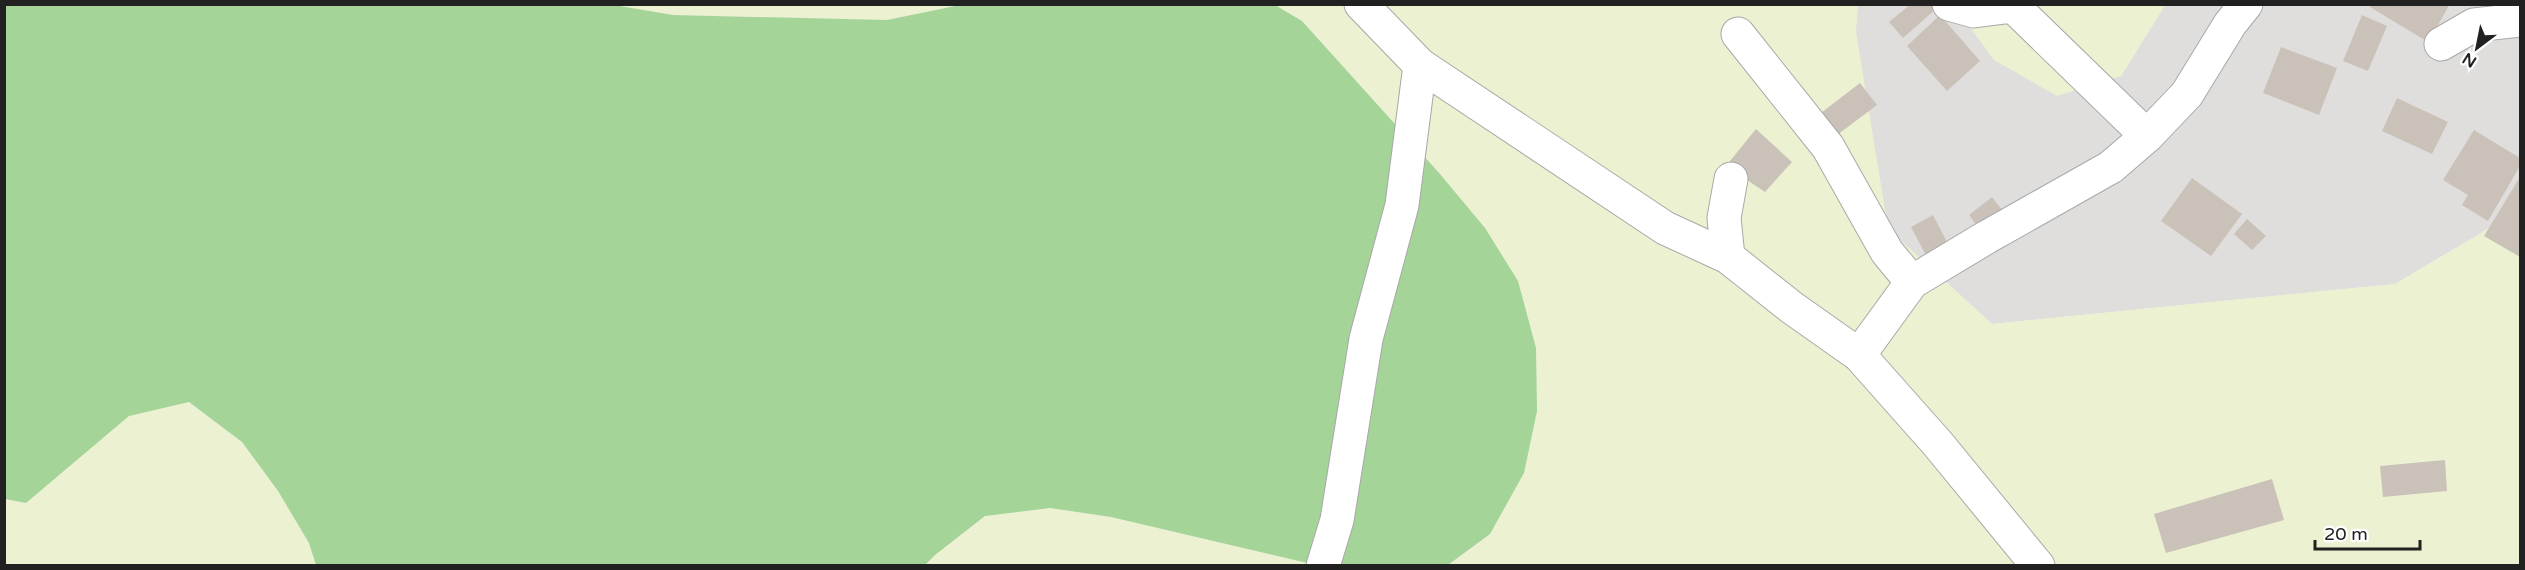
<svg xmlns="http://www.w3.org/2000/svg" width="2525" height="570" viewBox="0 0 2525 570" font-family="'Varela Round',sans-serif">
  <rect width="100%" height="100%" fill="#f2efe6"/>
  <!-- residential -->
  <path fill="#dfdedd" d="M 1858,5 L 1954,5 L 2121,76 L 2165,5 L 2520,5 L 2520,238 L 2506,218 L 2395,284 L 1992,324 L 1888,229 L 1855,32 Z"/>
  <!-- farmland -->
  <g fill="#ecf1d1">
    <path d="M 608,5 L 965,5 L 887,20 L 673,15 Z"/>
    <path d="M 1275,5 L 1858,5 L 1856,32 L 1888,229 L 1992,324 L 2395,284 L 2507,218 L 2520,238 L 2520,565 L 1448,565 L 1490,534 L 1485,228 L 1440,174 L 1302,21 Z"/>
    <path d="M 1954,5 L 2165,5 L 2121,76 L 2057,96 L 1994,60 Z"/>
    <path d="M 189,402 L 242,442 L 278,491 L 309,543 L 316,565 L 5,565 L 4,499 L 26,502 L 129,416 Z"/>
    <path d="M 1050,508 L 1111,517 L 1316,565 L 925,566 L 935,555 L 985,516 Z"/>
  </g>
  <!-- forest -->
  <path fill="#a4d498" d="M 608,4 L 673,15 L 887,20 L 965,4 L 1275,5 L 1302,21 L 1440,174 L 1485,228 L 1518,281 L 1536,348 L 1537,411 L 1524,473 L 1490,534 L 1448,565 L 1316,565 L 1111,517 L 1050,508 L 985,516 L 935,555 L 925,565 L 316,565 L 309,543 L 278,491 L 242,442 L 189,402 L 129,416 L 26,503 L 5,499 L 4,5 Z"/>
  <!-- building -->
  <g fill="#cac2b9">
    <path d="M 1911,4 L 1933,4 L 1938,7 L 1903,38 L 1889,22 Z"/>
    <path d="M 2371,4 L 2450,4 L 2428,42 L 2370,7 Z"/>
    <path d="M 1940,15 L 1980,61 L 1947,91 L 1907,46 Z"/>
    <path d="M 2362,15 L 2387,26 L 2368,71 L 2343,61 Z"/>
    <path d="M 2281,47 L 2337,68 L 2319,115 L 2263,93 Z"/>
    <path d="M 1860,83 L 1877,105 L 1833,138 L 1817,116 Z"/>
    <path d="M 2397,98 L 2448,122 L 2432,154 L 2382,131 Z"/>
    <path d="M 1756,129 L 1792,162 L 1765,192 L 1726,166 Z"/>
    <path d="M 2474,130 L 2520,158 L 2520,166 L 2488,221 L 2462,205 L 2468,195 L 2443,180 Z"/>
    <path d="M 2520,177 L 2520,257 L 2484,236 Z"/>
    <path d="M 2192,178 L 2242,214 L 2211,256 L 2161,221 Z"/>
    <path d="M 1992,197 L 2006,215 L 1982,233 L 1969,215 Z"/>
    <path d="M 1933,215 L 1952,252 L 1930,263 L 1911,227 Z"/>
    <path d="M 2247,219 L 2266,236 L 2252,250 L 2234,234 Z"/>
    <path d="M 2445,460 L 2447,491 L 2383,497 L 2380,466 Z"/>
    <path d="M 2272,479 L 2284,520 L 2166,553 L 2154,514 Z"/>
  </g>
  <g fill="none" stroke-linecap="round" stroke-linejoin="round">
    <!-- minor casing -->
    <g stroke="#a8a8a8" stroke-width="35">
      <g id="minor">
        <path d="M 1361,4 L 1420,65 L 1665,228 L 1728,257 L 1791,307 L 1859,355 L 1938,444 L 2038,566"/>
        <path d="M 1949,4 L 1974,11 L 2013,6 L 2147,136"/>
        <path d="M 1738,34 L 1828,147 L 1887,252 L 1912,282"/>
        <path d="M 2441,44 L 2474,25 L 2520,20"/>
        <path d="M 1728,257 L 1724,218 L 1731,179"/>
        <path d="M 1859,355 L 1912,282 L 1987,237 L 2111,167 L 2147,136 L 2187,94 L 2230,24 L 2246,4"/>
        <path d="M 1323,566 L 1337,520 L 1366,339 L 1402,205 L 1420,65"/>
      </g>
    </g>
    <!-- minor -->
    <use href="#minor" stroke="#fff" stroke-width="33"/>
  </g>
  <!-- border -->
  <rect width="2525" height="570" fill="none" stroke="#212121" stroke-width="12"/>
  <!-- north arrow -->
  <g transform="translate(2477 48) rotate(212)" stroke="#ffffff" stroke-width="4.5" paint-order="stroke">
  <path d="M0-4.5L10 22L0 15L-10 22Z" fill="#212121"/>
  <text y="-9" font-size="16" font-weight="bold" text-anchor="middle" fill="#212121">N</text>
  </g>
  <!-- scale -->
  <path d="M2315 540v9h105v-9" fill="none" stroke="#212121" stroke-width="3"/>
  <text x="2324" y="540" font-size="18" fill="#212121" stroke="#ffffff" stroke-width="4.5" paint-order="stroke">20 m</text>
</svg>
